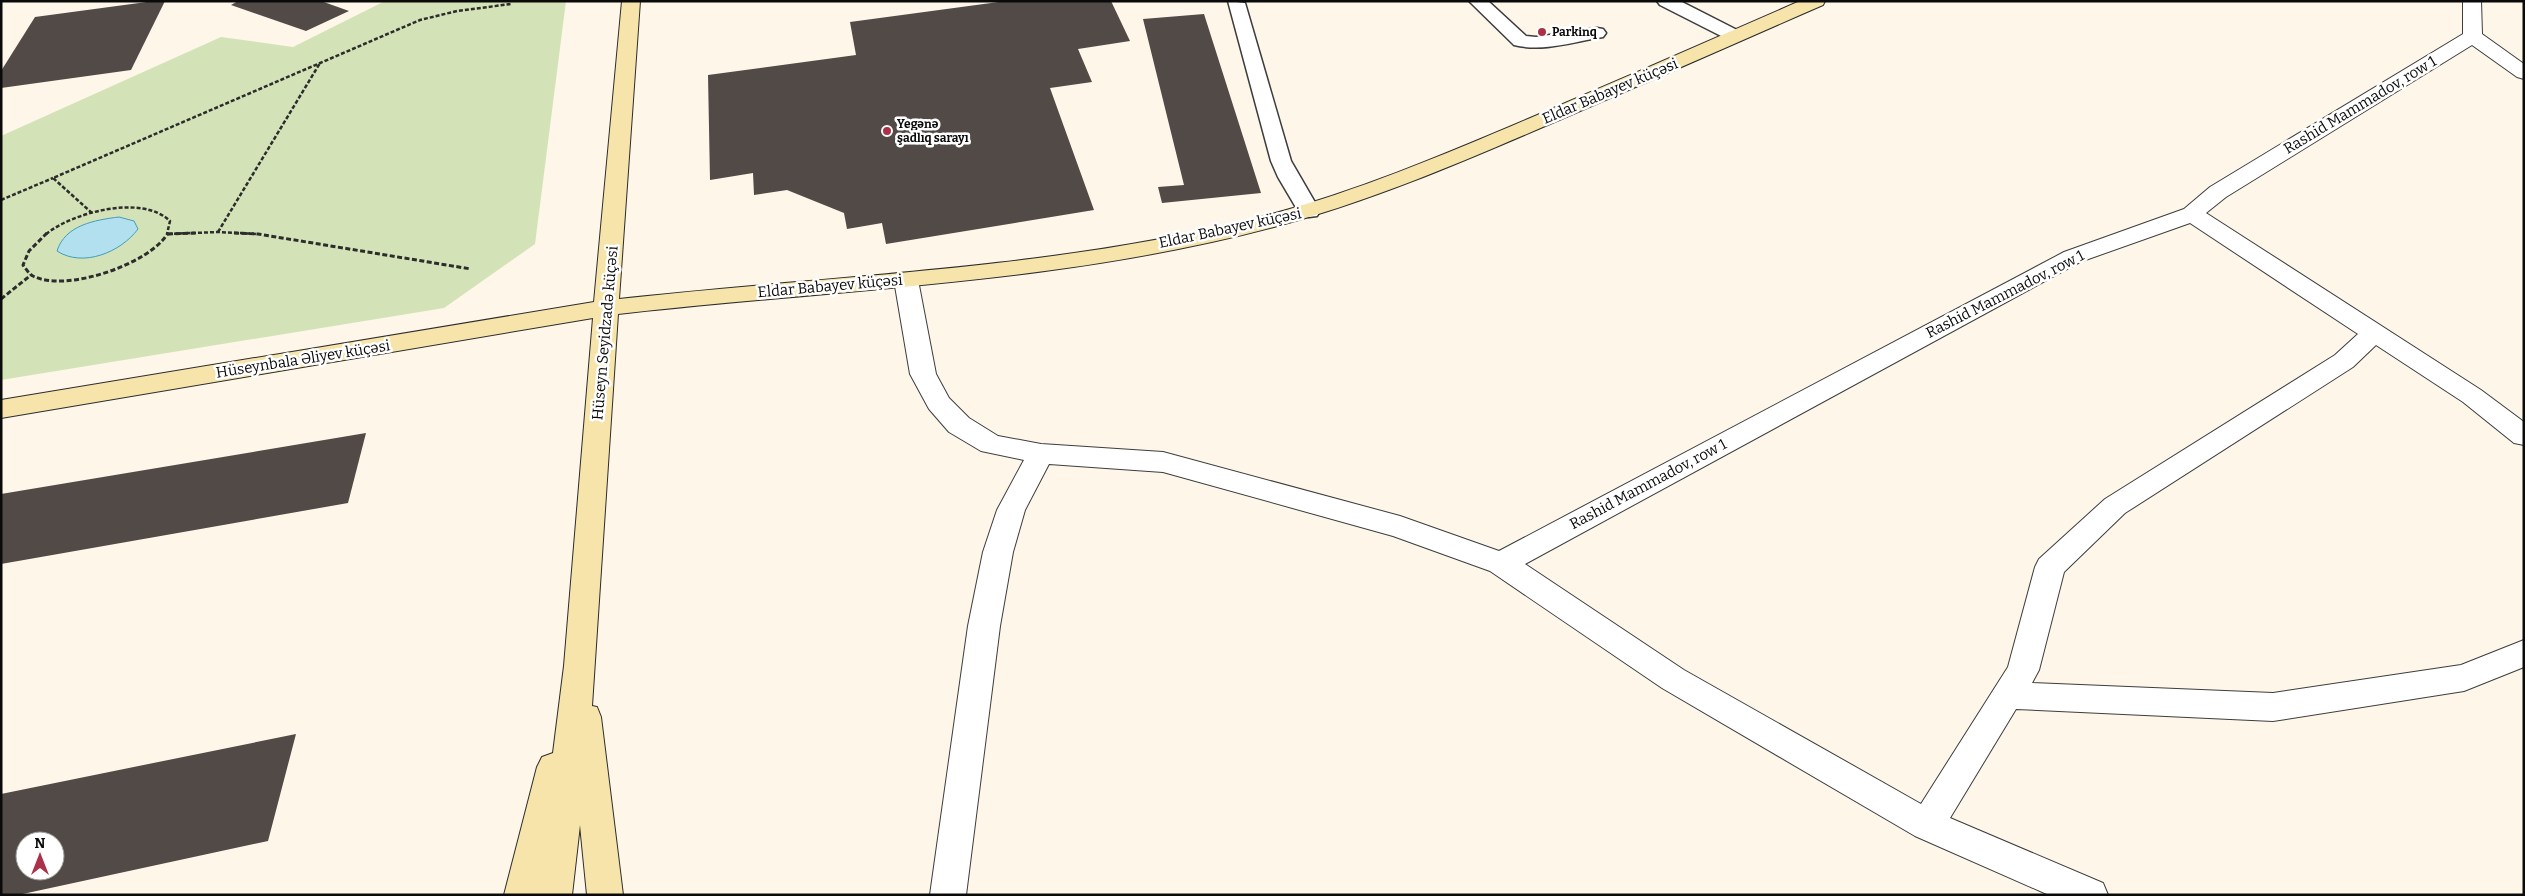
<svg xmlns="http://www.w3.org/2000/svg" width="2525" height="896" viewBox="0 0 2525 896" font-family="Bitter,serif">
  <rect width="100%" height="100%" fill="#fdf6e9"/>
  <!-- green -->
  <path fill="#d3e3b7" d="M 385,1 L 566,1 L 535,244 L 444,308 L 1,380 L 1,136 L 221,37 L 293,47 Z"/>
  <!-- water -->
  <path fill="#b3e0ef" stroke="#429dbe" d="M 119,217 L 134,221 L 138,229 C 121,252 83,268 57,251 C 65,225 95,220 119,217 Z"/>
  <!-- building -->
  <g fill="#514a47" fill-rule="evenodd">
    <path d="M 154,1 L 165,1 L 131,70 L 1,88 L 1,71 L 35,17 Z"/>
    <path d="M 238,1 L 321,1 L 349,11 L 306,31 L 231,5 Z"/>
    <path d="M 1006,1 L 1111,1 L 1130,41 L 1078,49 L 1092,82 L 1050,88 L 1094,210 L 886,244 L 882,223 L 847,229 L 844,213 L 787,190 L 754,195 L 753,173 L 710,180 L 708,75 L 856,55 L 850,22 Z"/>
    <path d="M 1204,14 L 1261,193 L 1162,203 L 1158,187 L 1184,185 L 1143,19 Z"/>
    <path d="M 366,433 L 348,503 L 1,564 L 1,494 Z"/>
    <path d="M 296,734 L 268,841 L 18,895 L 1,895 L 1,794 ZM 25,841 L 55,841 L 55,871 L 25,871 Z"/>
  </g>
  <g fill="none" stroke-linecap="round" stroke-linejoin="round">
    <!-- lane casing -->
    <g stroke="#3d3d3d" stroke-width="3">
      <g id="lane">
        <path d="M 1228,1 L 1245,3 L 1291,161 L 1320,211 L 1317,216 L 1309,217 L 1301,216 L 1278,177 L 1271,161 Z"/>
        <path d="M 1469,1 L 1488,1 L 1526,36 L 1536,37 L 1597,28 L 1603,29 L 1606,33 L 1603,37 L 1597,38 C 1570,43 1541,52 1514,45 Z"/>
        <path d="M 1657,1 L 1680,1 L 1741,32 L 1744,36 L 1741,40 L 1729,40 L 1660,5 Z"/>
      </g>
    </g>
    <!-- street casing -->
    <g stroke="#3d3d3d" stroke-width="2">
      <path id="street" d="M 2463,1 L 2481,1 L 2482,34 L 2524,64 L 2524,79 L 2517,77 L 2472,45 L 2226,197 L 2206,213 L 2481,390 L 2524,422 L 2524,445 L 2514,443 L 2463,402 L 2376,345 L 2353,367 L 2125,513 L 2064,572 L 2039,670 L 2032,683 L 2273,693 L 2461,665 L 2524,640 L 2524,667 L 2464,691 L 2273,721 L 2016,709 L 1950,818 L 2103,883 L 2108,895 L 2049,895 L 1915,836 L 1662,688 L 1490,571 L 1393,536 L 1163,472 L 1049,464 L 1025,510 L 1013,552 L 1000,626 L 966,895 L 930,895 L 968,626 L 983,552 L 997,510 L 1024,460 L 981,451 L 949,432 L 929,409 L 910,374 L 894,280 L 897,275 L 906,273 L 915,275 L 918,280 L 936,374 L 949,398 L 969,418 L 998,436 L 1041,444 L 1163,452 L 1400,516 L 1499,551 L 2064,252 L 2184,209 L 2210,187 L 2463,34 ZM 2190,223 L 2358,334 L 2335,355 L 2105,499 L 2039,559 L 2035,567 L 2008,667 L 1921,804 L 1684,670 L 1525,564 L 2080,262 Z"/>
    </g>
    <!-- secondary casing -->
    <g stroke="#2c2c2c" stroke-width="2">
      <path id="secondary" d="M 622,1 L 640,1 L 619,299 C 833,275 1052,270 1261,217 C 1353,193 1441,156 1528,119 C 1619,80 1709,41 1800,1 L 1825,1 L 1823,5 C 1734,44 1646,83 1557,121 C 1464,161 1372,201 1274,227 C 1060,284 836,289 618,314 L 592,706 L 597,707 L 601,717 L 623,895 L 587,895 L 580,825 L 572,895 L 504,895 L 537,767 L 542,757 L 553,753 L 564,666 L 593,318 L 1,418 L 1,400 L 594,302 Z"/>
    </g>
    <!-- path-far1 -->
    <g stroke="#2c2c2c" stroke-width="2.5" stroke-dasharray="4 2" stroke-linecap="butt">
      <path d="M 1,200 L 53,178"/>
      <path d="M 92,213 L 53,178 L 420,20 L 457,11 L 511,4"/>
      <path d="M 218,232 L 320,63"/>
      <path d="M 46,234 C 74,212 142,194 170,221 L 167,234"/>
      <path d="M 168,234 L 218,232 L 258,234"/>
    </g>
    <!-- path -->
    <g stroke="#2c2c2c" stroke-width="3" stroke-dasharray="5 2.5" stroke-linecap="butt">
      <path d="M 47,233 L 29,251 L 23,265 C 26,269 29,274 33,276 C 66,293 150,264 168,233"/>
      <path d="M 234,233 L 258,234 L 471,269"/>
      <path d="M 168,234 L 198,233"/>
      <path d="M 1,299 L 31,275"/>
    </g>
    <!-- lane -->
    <use href="#lane" fill="#fff" fill-rule="evenodd"/>
    <!-- street -->
    <use href="#street" fill="#fff" fill-rule="evenodd"/>
    <!-- secondary -->
    <use href="#secondary" fill="#f6e4aa" fill-rule="evenodd"/>
  </g>
  <!-- markers -->
  <g fill="#aa3147" stroke="#fff" stroke-width="2">
    <circle cx="1542" cy="32" r="5"/>
    <circle cx="887" cy="131" r="5"/>
  </g>
  <g text-anchor="middle" dominant-baseline="central" stroke-width="5" stroke-linejoin="round" paint-order="stroke">
    <!-- far-poi labels -->
    <g font-size="12" font-weight="bold" fill="#0a0a0a" stroke="#fff" text-anchor="start">
      <text x="1552" y="32">Parkinq</text>
      <text x="897" y="124">Yegənə<tspan x="897" dy="14">şadlıq sarayı</tspan></text>
    </g>
    <!-- street labels -->
    <g font-size="15" fill="#0a0a0a" stroke="#fff">
      <text transform="translate(1610 91) rotate(-23)">Eldar Babayev küçəsi</text>
      <text transform="translate(2360 105) rotate(-31)">Rashid Mammadov, row 1</text>
      <text transform="translate(1230 228) rotate(-12)">Eldar Babayev küçəsi</text>
      <text transform="translate(830 286) rotate(-5)">Eldar Babayev küçəsi</text>
      <text transform="translate(2005 294) rotate(-27)">Rashid Mammadov, row 1</text>
      <text transform="translate(605 333) rotate(-85)">Hüseyn Seyidzadə küçəsi</text>
      <text transform="translate(303 359) rotate(-9)">Hüseynbala Əliyev küçəsi</text>
      <text transform="translate(1648 484) rotate(-28)">Rashid Mammadov, row 1</text>
    </g>
  </g>
  <!-- border -->
  <rect width="2525" height="896" fill="none" stroke="#0a0a0a" stroke-width="5"/>
  <!-- north arrow -->
  <g transform="translate(40 856)"><circle r="24" fill="#ffffff" stroke="#9d9d9d"/>
  <path d="M0-4L9 19L0 12L-9 19Z" fill="#aa3147"/>
  <text y="-8" font-size="14" font-weight="bold" text-anchor="middle" fill="#0a0a0a">N</text>
  </g>
</svg>
